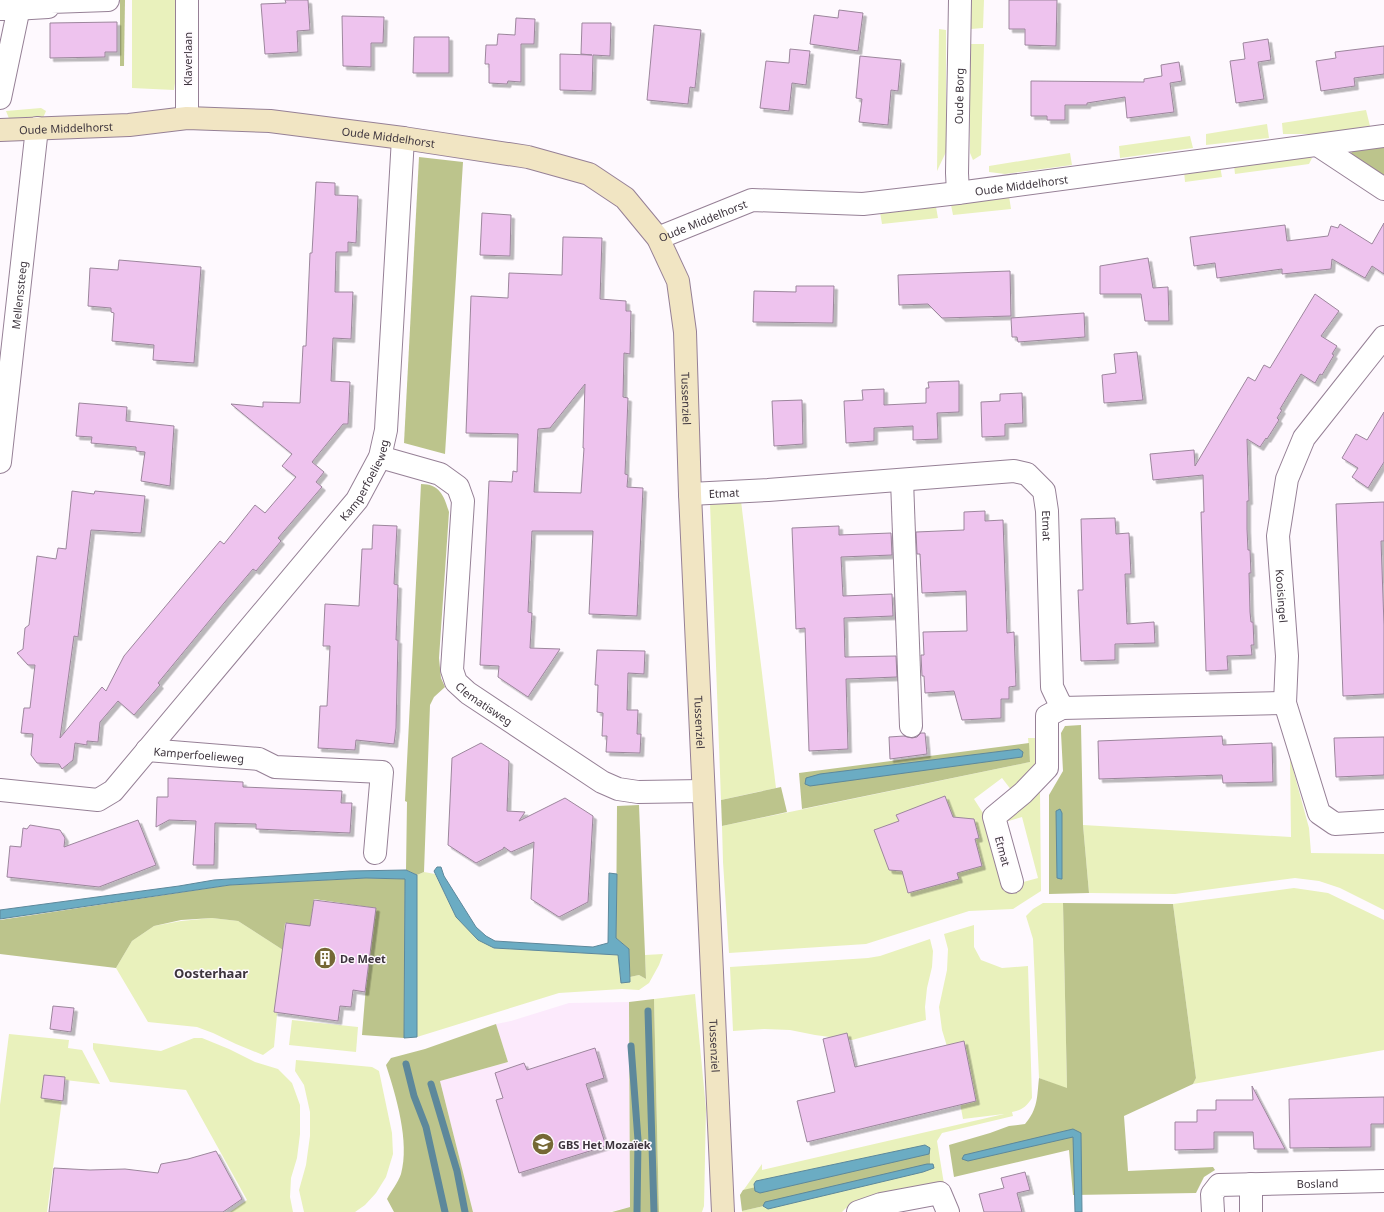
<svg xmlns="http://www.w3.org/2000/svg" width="1384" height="1212" viewBox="0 0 1384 1212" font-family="'Noto Sans',sans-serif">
  <defs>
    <filter id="shadow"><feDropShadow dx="3.5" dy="3.5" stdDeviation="0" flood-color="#0004"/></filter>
  </defs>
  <rect width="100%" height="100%" fill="#fef9fe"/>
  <!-- built -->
  <path fill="#fceafc" d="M 629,1002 L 630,1207 L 609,1212 L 473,1212 L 440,1081 L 508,1062 L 496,1024 L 511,1021 L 569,1003 Z"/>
  <!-- green -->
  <g fill="#e9f1bc">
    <path d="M 132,0 L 175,0 L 176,76 L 174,90 L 132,88 Z"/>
    <path d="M 971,0 L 984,0 L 983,28 L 971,29 Z"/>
    <path d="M 939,29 L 946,30 L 946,152 L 937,171 Z"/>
    <path d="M 970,44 L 984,44 L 981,155 L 973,160 L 970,153 Z"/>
    <path d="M 41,108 L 46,111 L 42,120 L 10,121 L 6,111 Z"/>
    <path d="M 1366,110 L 1370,126 L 1319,134 L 1283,134 L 1282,123 Z"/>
    <path d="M 1267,124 L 1269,138 L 1206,145 L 1206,134 Z"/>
    <path d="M 1190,136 L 1193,148 L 1120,158 L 1119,146 Z"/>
    <path d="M 1070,153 L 1072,165 L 1005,174 L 989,172 L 989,166 Z"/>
    <path d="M 1303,155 L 1312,158 L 1309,164 L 1235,174 L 1234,165 Z"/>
    <path d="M 1220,166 L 1222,177 L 1185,182 L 1184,171 Z"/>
    <path d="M 1009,196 L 1011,209 L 953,215 L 951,205 Z"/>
    <path d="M 936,207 L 938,218 L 882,224 L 880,212 Z"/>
    <path d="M 741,501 L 776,788 L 721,800 L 710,503 Z"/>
    <path d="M 1028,738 L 1037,738 L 1037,767 L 1012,791 L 1002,778 L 974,799 L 983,813 L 1005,887 L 1038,878 L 1022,817 L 1005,822 L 1040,791 L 1041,891 L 1013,909 L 969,911 L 866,944 L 729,953 L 723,862 L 722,826 L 1030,762 Z"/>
    <path d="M 1290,758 L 1309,828 L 1311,853 L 1384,854 L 1384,910 L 1340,888 L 1319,881 L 1295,878 L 1175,894 L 1089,893 L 1083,825 L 1291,837 Z"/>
    <path d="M 424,872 L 435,874 L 456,917 L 494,948 L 618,955 L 621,982 L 630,982 L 630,977 L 639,975 L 646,979 L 645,955 L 663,954 L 659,965 L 649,983 L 639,990 L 622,989 L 559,993 L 417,1037 L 417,875 Z"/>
    <path d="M 1294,888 L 1328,893 L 1384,920 L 1384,1050 L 1193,1084 L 1196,1078 L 1173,904 Z"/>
    <path d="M 1043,903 L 1063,903 L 1067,1089 L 1039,1078 L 1033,939 L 1026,916 L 1033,909 Z"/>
    <path d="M 212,918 L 238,921 L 283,950 L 274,1047 L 263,1055 L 236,1044 L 213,1033 L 197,1027 L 148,1022 L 116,968 L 132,941 L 154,926 L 181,921 Z"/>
    <path d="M 974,925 L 974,947 L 981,960 L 1002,968 L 1028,966 L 1032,1098 C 1026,1107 1022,1110 1012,1112 L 1013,1116 L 942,1133 L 937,1141 L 944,1184 L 892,1195 L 846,1208 L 842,1212 L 742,1212 L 742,1211 L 930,1168 L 930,1147 L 740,1195 L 762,1164 L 762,1170 L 1004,1114 L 963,1119 L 953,1066 L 942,1030 L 939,1007 L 947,970 L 948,949 L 944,934 Z"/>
    <path d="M 930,939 L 933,951 L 932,967 L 927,988 L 925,1007 L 926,1020 L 852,1040 L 815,1035 L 790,1030 L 764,1029 L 733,1031 L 730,967 L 868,958 L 880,956 Z"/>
    <path d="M 695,994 L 706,1109 L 704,1206 L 702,1212 L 659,1212 L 654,999 Z"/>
    <path d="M 292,1020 L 358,1027 L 356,1052 L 289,1045 Z"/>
    <path d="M 9,1034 L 69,1040 L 68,1048 L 82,1050 L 100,1084 L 65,1080 L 65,1077 L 47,1212 L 0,1212 L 0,1105 Z"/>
    <path d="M 194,1038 L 202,1038 L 229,1049 L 255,1062 L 278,1069 L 292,1083 L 300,1105 L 300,1134 L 297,1158 L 291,1178 L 290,1197 L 293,1212 L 230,1212 L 247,1200 L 186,1090 L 110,1082 L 93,1049 L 93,1043 L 161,1051 Z"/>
    <path d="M 296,1060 L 372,1067 L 379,1071 L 392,1133 L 393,1154 L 386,1177 L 376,1193 L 365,1205 L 355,1212 L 304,1212 L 299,1190 L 306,1165 L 310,1136 L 310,1112 L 304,1085 L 295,1071 Z"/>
  </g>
  <!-- forest -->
  <g fill="#bcc48c">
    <path d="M 120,0 L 125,0 L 124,66 L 120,66 Z"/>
    <path d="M 1384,143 L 1384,178 L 1351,156 L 1352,148 Z"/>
    <path d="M 419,157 L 463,162 L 445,454 L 404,443 Z"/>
    <path d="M 421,484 C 440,484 444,496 449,512 L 439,658 L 441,678 L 445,687 L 434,697 L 430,705 L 424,872 L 417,875 L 406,870 L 407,802 L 405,801 Z"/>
    <path d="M 1081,725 L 1083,825 L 1089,893 L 1049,894 L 1049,795 L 1063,771 L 1061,733 L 1065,726 Z"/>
    <path d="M 1029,743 L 1030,762 L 802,809 L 799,773 Z"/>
    <path d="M 781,787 L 787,812 L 722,826 L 721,800 Z"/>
    <path d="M 639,805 L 646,979 L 639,975 L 630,977 L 629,949 L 616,938 L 617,806 Z"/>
    <path d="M 366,878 L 405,879 L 404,1038 L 362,1035 L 366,986 L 375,908 L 314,899 L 310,927 L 285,923 L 283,950 L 238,921 L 212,918 L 181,920 L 154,926 L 132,941 L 116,968 L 0,954 L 0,920 L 230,885 Z"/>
    <path d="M 1063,903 L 1173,904 L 1196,1078 L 1193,1084 L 1124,1116 L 1128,1171 L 1213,1167 L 1215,1170 L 1204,1177 L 1196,1193 L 1073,1195 L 1069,1150 L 954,1177 L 949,1145 L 990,1133 L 1009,1126 L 1025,1124 C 1038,1109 1037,1097 1039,1078 L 1067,1088 Z"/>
    <path d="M 654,999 L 659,1212 L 612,1212 L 630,1207 L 629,1002 Z"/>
    <path d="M 496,1024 L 508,1062 L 440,1081 L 473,1212 L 394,1212 L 387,1199 C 391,1191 398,1183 401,1174 C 410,1142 396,1096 386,1065 L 391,1058 L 425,1049 Z"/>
    <path d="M 930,1147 L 930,1168 L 742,1211 L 740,1195 L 743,1190 Z"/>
  </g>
  <!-- water -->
  <g fill="#6bacc3" stroke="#5d889b">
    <path d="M 1019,749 L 1023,752 L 1022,757 L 810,786 L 805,784 L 806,778 L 820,774 Z"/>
    <path d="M 1060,809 L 1062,813 L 1062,879 L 1061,879 L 1057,878 L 1056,811 Z"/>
    <path d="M 437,867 L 441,867 L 444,876 L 476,927 L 486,936 L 495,941 L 593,947 L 608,943 L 609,873 L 617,874 L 616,938 L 629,949 L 630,982 L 621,983 L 618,955 L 494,948 L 478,940 L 456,917 L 434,871 Z"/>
    <path d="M 406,870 L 417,875 L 417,1037 L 404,1038 L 405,879 L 366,878 L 230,885 L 0,919 L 0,910 L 179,886 L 214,880 L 350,871 Z"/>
    <path d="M 1073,1129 L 1081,1133 L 1082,1212 L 1075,1212 L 1073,1137 L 968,1161 L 962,1159 L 964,1155 Z"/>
    <path d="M 925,1145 L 930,1148 L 929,1154 L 760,1193 L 755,1191 L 754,1184 L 756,1181 Z"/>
    <path d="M 927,1164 L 933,1164 L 934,1168 L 923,1172 L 768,1209 L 763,1206 L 765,1202 Z"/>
  </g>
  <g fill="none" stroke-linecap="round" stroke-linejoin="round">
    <!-- stream -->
    <g stroke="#5d889b" stroke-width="7">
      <path d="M 648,1011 L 654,1212"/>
      <path d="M 631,1046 L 638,1140 L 637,1212"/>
      <path d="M 406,1064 L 414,1096 L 426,1127 L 445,1212"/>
      <path d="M 431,1084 L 457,1171 L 465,1212"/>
    </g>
  </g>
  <!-- building -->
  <g fill="#eec3ee" stroke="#9c869c" fill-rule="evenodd" filter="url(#shadow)">
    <path d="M 285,0 L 308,0 L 310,30 L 297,31 L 298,52 L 265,54 L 261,4 L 286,3 Z"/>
    <path d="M 1009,0 L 1057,0 L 1056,46 L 1025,45 L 1025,29 L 1009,29 Z"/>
    <path d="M 839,10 L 863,13 L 858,51 L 810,44 L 814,15 L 838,18 Z"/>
    <path d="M 342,16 L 384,17 L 383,43 L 371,43 L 371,67 L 343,66 Z"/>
    <path d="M 516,18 L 535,19 L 534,44 L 521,44 L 521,82 L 508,81 L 507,84 L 489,83 L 489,64 L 485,64 L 486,45 L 497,45 L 498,34 L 515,35 Z"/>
    <path d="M 117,22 L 117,52 L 105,52 L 105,57 L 50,58 L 50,23 Z"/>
    <path d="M 582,23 L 611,23 L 610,56 L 593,55 L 592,91 L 560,90 L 560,54 L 592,55 L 581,54 Z"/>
    <path d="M 654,25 L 701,30 L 695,88 L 690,87 L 688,104 L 647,100 Z"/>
    <path d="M 414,37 L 449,37 L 449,73 L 413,73 Z"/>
    <path d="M 1268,39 L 1271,60 L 1258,62 L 1264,99 L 1236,103 L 1230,61 L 1245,59 L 1243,43 Z"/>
    <path d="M 1384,46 L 1384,74 L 1354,78 L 1355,86 L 1321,91 L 1316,61 L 1336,58 L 1335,52 Z"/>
    <path d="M 790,49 L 810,51 L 806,85 L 792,83 L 789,111 L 760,108 L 766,61 L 789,63 Z"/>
    <path d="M 860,56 L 901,60 L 898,91 L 891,90 L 888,125 L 859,122 L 862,99 L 856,98 Z"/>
    <path d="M 1179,62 L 1182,81 L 1170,83 L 1174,112 L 1127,118 L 1125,97 L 1087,103 L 1087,105 L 1065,105 L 1065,120 L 1047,120 L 1047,116 L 1031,116 L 1031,81 L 1144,82 L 1144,79 L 1162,76 L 1161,65 Z"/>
    <path d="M 316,182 L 335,183 L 335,195 L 358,196 L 356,243 L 348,242 L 348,252 L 336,252 L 335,292 L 353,292 L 351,339 L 333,338 L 331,381 L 350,382 L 348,424 L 343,424 L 312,462 L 324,472 L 316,482 L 322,487 L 278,538 L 281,541 L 256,571 L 253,569 L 224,603 L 158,683 L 160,685 L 134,715 L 118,701 L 100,722 L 98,742 L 87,741 L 87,745 L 75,743 L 73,760 L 62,769 L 59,764 L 37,763 L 31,755 L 33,734 L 21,733 L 24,708 L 30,708 L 35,665 L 28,665 L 17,653 L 23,649 L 25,628 L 29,625 L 37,556 L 56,559 L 58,548 L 66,549 L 72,491 L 94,494 L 95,491 L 145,496 L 141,533 L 91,530 L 78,637 L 74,636 L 60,738 L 102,687 L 106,691 L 124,656 L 220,541 L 224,544 L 255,505 L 265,513 L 296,477 L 282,466 L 292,454 L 231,404 L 263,407 L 263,402 L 300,403 L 303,346 L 306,346 L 310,253 L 312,253 Z"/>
    <path d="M 482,213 L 511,215 L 510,256 L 480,255 Z"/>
    <path d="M 1384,223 L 1384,274 L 1372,266 L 1365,278 L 1332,259 L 1331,269 L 1282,274 L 1282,269 L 1217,278 L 1215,263 L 1194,266 L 1190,237 L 1285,225 L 1287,241 L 1328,236 L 1331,226 L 1338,228 L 1340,224 L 1372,244 Z"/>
    <path d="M 563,237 L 602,238 L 600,299 L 626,301 L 626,311 L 631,311 L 630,354 L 624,353 L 623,397 L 628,398 L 625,474 L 628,475 L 627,487 L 643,488 L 637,616 L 589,614 L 593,531 L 532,531 L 528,612 L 532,613 L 530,648 L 560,649 L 528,697 L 498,677 L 499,666 L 480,665 L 489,481 L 512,482 L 513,471 L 517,472 L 518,434 L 466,433 L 471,296 L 508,298 L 509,273 L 562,275 ZM 585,384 L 583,448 L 584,448 L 581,493 L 534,492 L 538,429 L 550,428 Z"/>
    <path d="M 1148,258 L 1153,288 L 1168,287 L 1169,321 L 1145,321 L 1141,294 L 1100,294 L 1100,266 Z"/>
    <path d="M 119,260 L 201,267 L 194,363 L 153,360 L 154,345 L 112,341 L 114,313 L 111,312 L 111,308 L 88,306 L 90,268 L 118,270 Z"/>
    <path d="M 1010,271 L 1011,316 L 942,318 L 928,304 L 899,305 L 898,275 Z"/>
    <path d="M 796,286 L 834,286 L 833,323 L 753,322 L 754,291 L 796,292 Z"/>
    <path d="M 1315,294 L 1339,311 L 1321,336 L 1337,346 L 1332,354 L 1334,355 L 1322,375 L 1320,374 L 1315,383 L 1301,374 L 1280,409 L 1282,410 L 1277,418 L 1279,420 L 1267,439 L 1266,438 L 1260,447 L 1247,439 L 1249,501 L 1247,501 L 1247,529 L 1248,550 L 1250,550 L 1251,573 L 1249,573 L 1250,612 L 1251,622 L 1253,622 L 1254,645 L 1251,645 L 1252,655 L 1227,656 L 1228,670 L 1206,671 L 1201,512 L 1204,512 L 1203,475 L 1153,480 L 1150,454 L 1194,450 L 1195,466 L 1248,377 L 1255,381 L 1264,365 L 1270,368 Z"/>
    <path d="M 1084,313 L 1085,337 L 1018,342 L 1017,337 L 1012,337 L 1011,318 Z"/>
    <path d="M 1137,352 L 1143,400 L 1104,403 L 1102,375 L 1116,373 L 1114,354 Z"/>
    <path d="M 959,381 L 959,412 L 937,413 L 938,439 L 913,440 L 913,426 L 874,428 L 874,441 L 846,443 L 844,401 L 863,400 L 862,390 L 884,389 L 884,405 L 926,403 L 926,388 L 929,388 L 928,382 Z"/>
    <path d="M 1022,393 L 1023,423 L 1005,424 L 1005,436 L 982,437 L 981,402 L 1000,401 L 1000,394 Z"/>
    <path d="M 802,400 L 803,444 L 774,446 L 772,401 Z"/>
    <path d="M 79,403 L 127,407 L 126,421 L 174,426 L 170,486 L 141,481 L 145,452 L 136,451 L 136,447 L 91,443 L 92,437 L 76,436 Z"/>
    <path d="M 1384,412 L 1384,462 L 1368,488 L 1352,477 L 1358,468 L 1342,458 L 1356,434 L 1367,440 Z"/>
    <path d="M 1384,502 L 1384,541 L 1381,541 L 1384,625 L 1384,694 L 1343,696 L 1336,504 Z"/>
    <path d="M 985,511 L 985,521 L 1003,520 L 1007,633 L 1014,632 L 1016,686 L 1009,687 L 1009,699 L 1001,699 L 1001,718 L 962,720 L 954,691 L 925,693 L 924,676 L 922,676 L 921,655 L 924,655 L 923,632 L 967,631 L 966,591 L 922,593 L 920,554 L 917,554 L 916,532 L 964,530 L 964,512 Z"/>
    <path d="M 1115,518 L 1116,534 L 1129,533 L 1131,574 L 1125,574 L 1127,624 L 1154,622 L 1155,643 L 1115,644 L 1115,660 L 1081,661 L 1078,590 L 1083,590 L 1081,519 Z"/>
    <path d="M 373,525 L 397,526 L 394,584 L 398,585 L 396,640 L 398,640 L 396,728 L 394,744 L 356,740 L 355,750 L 318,748 L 320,706 L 327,706 L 328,687 L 330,646 L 323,646 L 325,604 L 359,606 L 362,549 L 372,549 Z"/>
    <path d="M 839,526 L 839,535 L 891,533 L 892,555 L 841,557 L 843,596 L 892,594 L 893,616 L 844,618 L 845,657 L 896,656 L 897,677 L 846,679 L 848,749 L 809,751 L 805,628 L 796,629 L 792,528 Z"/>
    <path d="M 597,650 L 645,651 L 644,674 L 628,673 L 627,710 L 638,710 L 637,734 L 641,734 L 640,753 L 606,752 L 607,736 L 602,736 L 603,713 L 597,712 L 598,685 L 595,685 Z"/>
    <path d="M 921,733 L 925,733 L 927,754 L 890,759 L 889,737 L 904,736 L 912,738 L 917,737 Z"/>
    <path d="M 1222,736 L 1223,745 L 1272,743 L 1273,782 L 1223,783 L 1222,775 L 1099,779 L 1098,741 Z"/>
    <path d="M 1384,737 L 1384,775 L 1336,777 L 1334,738 Z"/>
    <path d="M 481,743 L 509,761 L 507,811 L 525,812 L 519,821 L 565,798 L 593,816 L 588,902 L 559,917 L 531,899 L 534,842 L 511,852 L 504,847 L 503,849 L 476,863 L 448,845 L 452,758 Z"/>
    <path d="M 168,778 L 243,782 L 243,787 L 342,791 L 341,803 L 352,803 L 350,833 L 256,829 L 256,824 L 215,823 L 214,865 L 193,865 L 196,821 L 169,820 L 156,827 L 157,797 L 168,797 Z"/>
    <path d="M 945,796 L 953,817 L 974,819 L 979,838 L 975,839 L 982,866 L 957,873 L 959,879 L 908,893 L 902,871 L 889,870 L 874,830 L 899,821 L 896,815 Z"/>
    <path d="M 138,820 L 156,865 L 99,887 L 7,877 L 10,846 L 21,847 L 23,828 L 27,829 L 30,825 L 60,830 L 65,838 L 64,847 Z"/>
    <path d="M 314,900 L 376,908 L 365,992 L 353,990 L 351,1007 L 340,1006 L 338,1021 L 274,1012 L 286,923 L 310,926 Z"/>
    <path d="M 53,1006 L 74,1008 L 71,1032 L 50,1029 Z"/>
    <path d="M 847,1033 L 855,1067 L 964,1041 L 976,1101 L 807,1142 L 797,1101 L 835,1092 L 823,1039 Z"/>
    <path d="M 595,1048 L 604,1078 L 586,1084 L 606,1146 L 519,1173 L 496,1100 L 503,1098 L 495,1073 L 524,1063 L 527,1070 Z"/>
    <path d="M 44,1075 L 65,1077 L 63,1101 L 41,1098 Z"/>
    <path d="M 1252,1086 L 1285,1149 L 1254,1149 L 1253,1132 L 1214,1132 L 1214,1149 L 1175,1150 L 1175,1122 L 1197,1122 L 1197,1110 L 1216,1110 L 1216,1100 L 1253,1100 Z"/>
    <path d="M 1384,1097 L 1384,1124 L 1371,1124 L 1371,1147 L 1290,1148 L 1289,1099 Z"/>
    <path d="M 216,1151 L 242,1199 L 223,1212 L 49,1212 L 54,1168 L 90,1170 L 125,1169 L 158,1173 L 161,1164 L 188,1159 Z"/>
    <path d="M 1025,1172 L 1030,1190 L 1017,1193 L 1022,1212 L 984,1212 L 979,1194 L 1004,1188 L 1001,1178 Z"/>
  </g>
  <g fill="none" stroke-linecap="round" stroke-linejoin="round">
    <!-- street casing -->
    <g stroke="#968096" stroke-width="24">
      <g id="street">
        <path d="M 0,9 L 14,9 L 17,17 L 0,98"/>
        <path d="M 14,9 L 48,7 L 51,2 L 108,0"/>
        <path d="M 187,118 L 187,0"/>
        <path d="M 1319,146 L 1384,189"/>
        <path id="s1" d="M 958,193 L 957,173 L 960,0"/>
        <path id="s2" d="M 658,238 L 752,200 L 863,204 L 958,193 L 1384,136"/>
        <path id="s3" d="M 1384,337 L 1304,438 L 1287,479 L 1278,536 L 1287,656 L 1285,703 L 1319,813 L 1335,824 L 1384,821"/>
        <path id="s4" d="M 380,457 L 440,474 L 458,487 L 463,501 L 452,670 L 456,682 L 468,693 L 602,782 L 618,789 L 638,792 L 703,791"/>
        <path id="s5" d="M 0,462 L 37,128"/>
        <path d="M 902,480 L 911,726"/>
        <path id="s6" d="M 690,494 L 768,490 L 1014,471 L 1027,474 L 1044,491 L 1047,511 L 1052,687 L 1062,708 L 1285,703"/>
        <path id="s7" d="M 147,750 L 259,759 L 275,767 L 382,772 L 375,853"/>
        <path id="s8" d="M 0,790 L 98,800 L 113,791 L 357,500 L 380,457 L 386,430 L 403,138"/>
        <path d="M 1012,882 L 994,817 L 1023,793 L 1047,768 L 1047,716 L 1062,708"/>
        <path d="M 858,1212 L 881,1204 L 940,1193 L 948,1212"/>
        <path id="s9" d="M 1213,1212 L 1212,1194 L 1219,1185 L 1384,1181"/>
        <path d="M 1251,1212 L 1251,1184"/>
      </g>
    </g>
    <!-- secondary casing -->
    <g stroke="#968096" stroke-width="24">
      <g id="secondary">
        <path id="s10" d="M 0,130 L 129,125 L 187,118 L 270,121 L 403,138 L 528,157 L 589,174 L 625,198 L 658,238 L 678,281 L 685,332 L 690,494 L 723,1212"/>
      </g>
    </g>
    <!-- street -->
    <use href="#street" stroke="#fff" stroke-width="22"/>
    <!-- secondary -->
    <use href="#secondary" stroke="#f1e5c3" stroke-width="22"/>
  </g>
  <!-- icons -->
  <defs>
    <g id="building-disc" transform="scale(1.15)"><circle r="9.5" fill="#756835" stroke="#fef9fe"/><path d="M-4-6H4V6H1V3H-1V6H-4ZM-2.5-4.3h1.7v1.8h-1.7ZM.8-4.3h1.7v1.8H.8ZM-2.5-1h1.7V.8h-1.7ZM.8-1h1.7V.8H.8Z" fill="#fff"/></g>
    <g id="school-disc" transform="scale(1.15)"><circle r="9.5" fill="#756835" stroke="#fef9fe"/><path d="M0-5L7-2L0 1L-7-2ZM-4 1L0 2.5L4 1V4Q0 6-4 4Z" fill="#fff"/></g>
  </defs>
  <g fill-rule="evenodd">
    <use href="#building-disc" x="325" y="958"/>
    <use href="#school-disc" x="543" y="1144"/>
  </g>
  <g text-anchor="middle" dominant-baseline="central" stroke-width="3" stroke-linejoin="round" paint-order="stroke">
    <!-- street labels -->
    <g font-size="11" fill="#3d343d" stroke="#fef9fe">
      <text transform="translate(187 59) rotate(-90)">Klaverlaan</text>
      <text stroke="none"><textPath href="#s1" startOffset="97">Oude Borg</textPath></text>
      <text stroke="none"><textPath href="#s10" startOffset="66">Oude Middelhorst</textPath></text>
      <text stroke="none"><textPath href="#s10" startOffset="390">Oude Middelhorst</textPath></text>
      <text stroke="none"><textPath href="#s2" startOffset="372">Oude Middelhorst</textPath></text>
      <text stroke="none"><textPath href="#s2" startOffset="48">Oude Middelhorst</textPath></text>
      <text stroke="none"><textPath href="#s5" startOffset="168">Mellenssteeg</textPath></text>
      <text stroke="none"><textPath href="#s10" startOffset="855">Tussenziel</textPath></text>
      <text stroke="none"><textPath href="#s8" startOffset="517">Kamperfoelieweg</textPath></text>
      <text stroke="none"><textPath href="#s6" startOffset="34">Etmat</textPath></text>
      <text stroke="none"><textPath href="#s6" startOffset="397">Etmat</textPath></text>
      <text stroke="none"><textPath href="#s3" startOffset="291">Kooisingel</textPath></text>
      <text stroke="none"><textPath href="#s4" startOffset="317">Clematisweg</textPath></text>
      <text stroke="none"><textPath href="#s10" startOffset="1179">Tussenziel</textPath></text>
      <text stroke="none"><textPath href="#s7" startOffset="52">Kamperfoelieweg</textPath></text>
      <text transform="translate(1003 851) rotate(75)">Etmat</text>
      <text stroke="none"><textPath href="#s10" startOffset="1503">Tussenziel</textPath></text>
      <text stroke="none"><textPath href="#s9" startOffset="128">Bosland</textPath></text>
    </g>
    <!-- poi labels -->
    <g font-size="11" font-weight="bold" fill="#3d343d" stroke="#fef9fe" text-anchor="start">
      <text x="340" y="958">De Meet</text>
      <text x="558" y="1144">GBS Het Mozaïek</text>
    </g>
    <!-- quarter labels -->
    <g font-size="13" font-weight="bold" fill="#3d343d" stroke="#fef9fe">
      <text x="211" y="973">Oosterhaar</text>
    </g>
  </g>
</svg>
